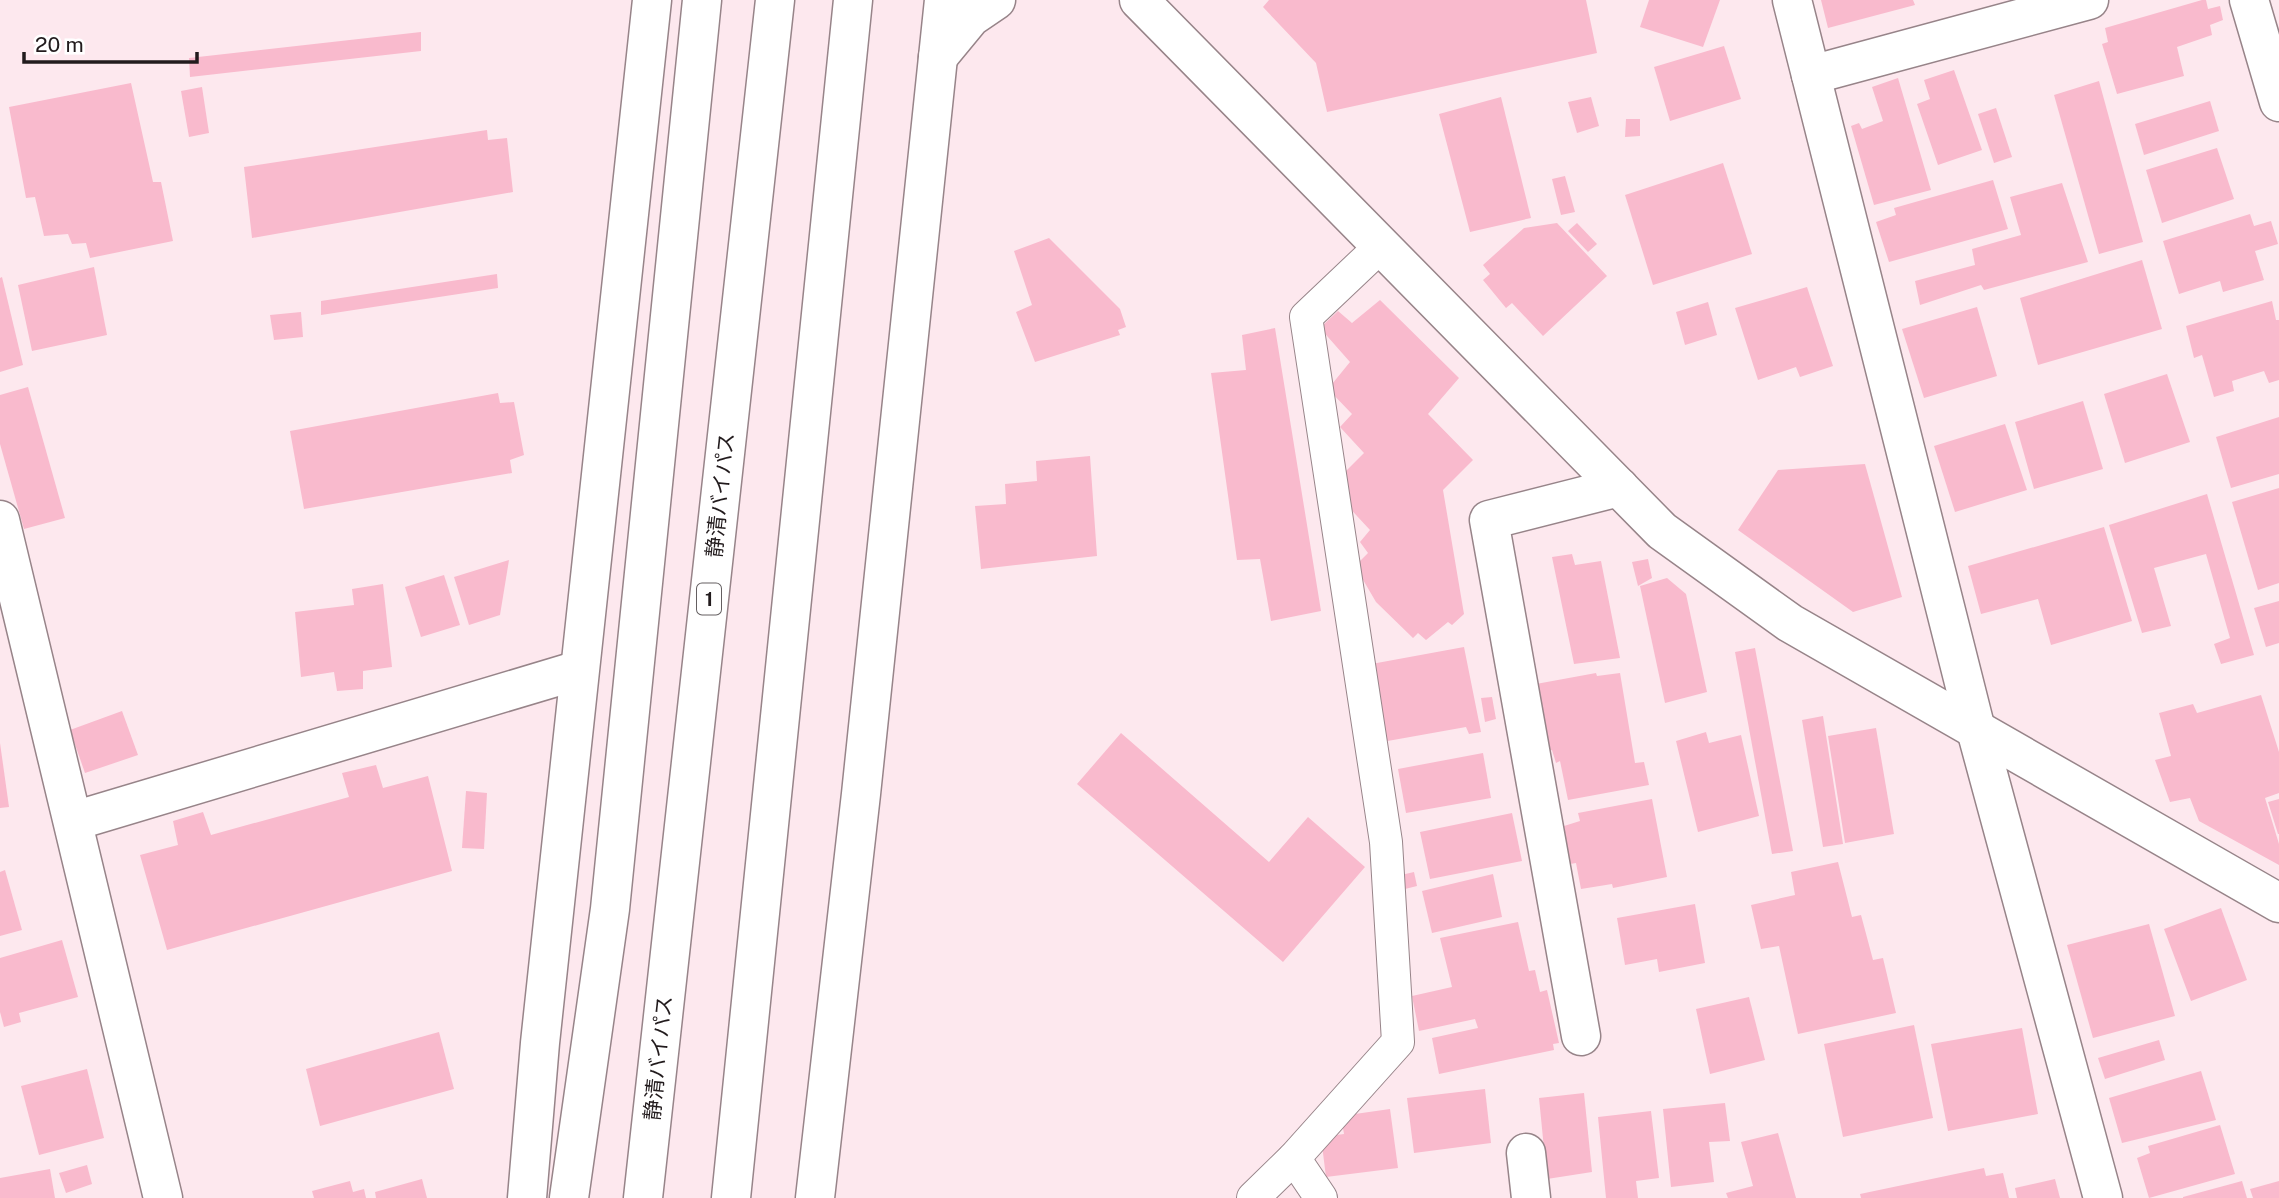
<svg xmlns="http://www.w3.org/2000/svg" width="2279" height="1198" viewBox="0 0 2279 1198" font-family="'Public Sans','Noto Sans JP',sans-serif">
  <rect width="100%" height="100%" fill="#fde8ee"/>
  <!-- building -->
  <g fill="#f9bacd">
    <path d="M 1269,0 L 1586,0 L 1597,53 L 1327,112 L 1316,63 L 1263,7 Z"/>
    <path d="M 1649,0 L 1720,0 L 1703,47 L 1640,27 Z"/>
    <path d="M 1821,0 L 1913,0 L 1915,5 L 1828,28 Z"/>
    <path d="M 2202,0 L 2206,0 L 2208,9 L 2220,6 L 2223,20 L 2210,25 L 2212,35 L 2177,47 L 2184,76 L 2117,94 L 2102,44 L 2108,42 L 2105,28 Z"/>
    <path d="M 421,32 L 421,51 L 190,77 L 189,58 Z"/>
    <path d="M 1724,46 L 1741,99 L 1670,121 L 1654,67 Z"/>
    <path d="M 1954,70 L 1982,150 L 1938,165 L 1917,104 L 1930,99 L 1924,80 Z"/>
    <path d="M 1898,78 L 1931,190 L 1874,205 L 1851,126 L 1859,123 L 1862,129 L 1883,121 L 1872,87 Z"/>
    <path d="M 2099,81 L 2143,242 L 2099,254 L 2054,95 Z"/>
    <path d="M 131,83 L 153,182 L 161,182 L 173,241 L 90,258 L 86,243 L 72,244 L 68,234 L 44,236 L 35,197 L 26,198 L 9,107 Z"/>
    <path d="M 202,87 L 209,133 L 189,137 L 181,91 Z"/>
    <path d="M 1501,97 L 1531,218 L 1470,232 L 1439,114 Z"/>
    <path d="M 1591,97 L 1599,126 L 1577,133 L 1568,102 Z"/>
    <path d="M 2210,101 L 2219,131 L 2144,155 L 2135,124 Z"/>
    <path d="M 1996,108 L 2012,157 L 1994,163 L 1978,114 Z"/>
    <path d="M 1626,119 L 1640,119 L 1640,136 L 1625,137 Z"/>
    <path d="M 487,130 L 488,140 L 507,138 L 513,192 L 252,238 L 244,167 Z"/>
    <path d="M 2217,148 L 2234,199 L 2162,223 L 2146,170 Z"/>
    <path d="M 1723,163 L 1752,254 L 1653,285 L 1625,195 Z"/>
    <path d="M 1565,176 L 1575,212 L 1561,215 L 1552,179 Z"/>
    <path d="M 1993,180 L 2008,229 L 1889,262 L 1876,222 L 1896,215 L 1894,208 Z"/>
    <path d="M 2062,183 L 2088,262 L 1984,290 L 1981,285 L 1920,305 L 1915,281 L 1975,265 L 1972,249 L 2021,235 L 2010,197 Z"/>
    <path d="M 2250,214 L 2254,226 L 2271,221 L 2278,244 L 2255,251 L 2264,280 L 2223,292 L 2220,281 L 2179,294 L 2163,241 Z"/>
    <path d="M 1557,223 L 1607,276 L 1543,336 L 1512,303 L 1506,308 L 1483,280 L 1490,274 L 1483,265 L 1524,228 Z"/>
    <path d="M 1577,223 L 1597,244 L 1588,252 L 1568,231 Z"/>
    <path d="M 1049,238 L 1120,309 L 1126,327 L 1118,330 L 1120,335 L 1035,362 L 1016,312 L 1032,305 L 1014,251 Z"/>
    <path d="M 2142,260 L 2162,329 L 2038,365 L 2020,298 Z"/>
    <path d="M 94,267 L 107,335 L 32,351 L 18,285 Z"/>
    <path d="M 497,274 L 498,288 L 321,315 L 321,301 Z"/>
    <path d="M 2,277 L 23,365 L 0,372 L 0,278 Z"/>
    <path d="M 1807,287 L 1833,366 L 1800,377 L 1796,367 L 1758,380 L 1735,308 Z"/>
    <path d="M 1380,300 L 1459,378 L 1428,414 L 1473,460 L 1443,490 L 1464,614 L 1452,625 L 1448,622 L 1426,640 L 1418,633 L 1413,638 L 1376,602 L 1355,566 L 1368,553 L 1360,542 L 1370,530 L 1344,502 L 1340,477 L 1364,453 L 1340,427 L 1352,414 L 1328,389 L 1350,362 L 1320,328 L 1338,311 L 1352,323 Z"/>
    <path d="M 2272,301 L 2276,320 L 2279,320 L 2279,380 L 2269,383 L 2264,371 L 2232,381 L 2234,391 L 2214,397 L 2202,355 L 2194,358 L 2186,326 Z"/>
    <path d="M 1708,302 L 1717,335 L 1685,345 L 1676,312 Z"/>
    <path d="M 1977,307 L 1997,376 L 1924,398 L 1902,329 Z"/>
    <path d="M 301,312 L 303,337 L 274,340 L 270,315 Z"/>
    <path d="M 1275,328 L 1321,611 L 1271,621 L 1260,559 L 1237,560 L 1211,373 L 1246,370 L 1242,335 Z"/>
    <path d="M 2167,374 L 2190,442 L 2125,463 L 2104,394 Z"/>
    <path d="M 28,387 L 65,518 L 24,529 L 0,444 L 0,395 Z"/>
    <path d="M 498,393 L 500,403 L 514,402 L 524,455 L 510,460 L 512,473 L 304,509 L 290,431 Z"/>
    <path d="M 2083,401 L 2103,469 L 2034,489 L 2015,422 Z"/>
    <path d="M 2279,417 L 2279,474 L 2231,488 L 2216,437 Z"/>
    <path d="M 2005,424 L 2027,490 L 1955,512 L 1934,446 Z"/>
    <path d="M 1090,456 L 1097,556 L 981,569 L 975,506 L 1006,504 L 1005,484 L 1037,481 L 1036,461 Z"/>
    <path d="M 1865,464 L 1902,597 L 1853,612 L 1738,530 L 1778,470 Z"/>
    <path d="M 2279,488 L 2279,583 L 2258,590 L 2232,502 Z"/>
    <path d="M 2207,494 L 2254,655 L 2221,664 L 2214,644 L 2230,638 L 2206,554 L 2154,568 L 2171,626 L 2142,633 L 2109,525 Z"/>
    <path d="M 2104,527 L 2132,621 L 2051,645 L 2038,599 L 1981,614 L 1968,566 Z"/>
    <path d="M 1572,554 L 1575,565 L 1601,561 L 1620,658 L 1574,664 L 1552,557 Z"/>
    <path d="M 1648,559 L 1652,578 L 1638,586 L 1632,562 Z"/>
    <path d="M 509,560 L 500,615 L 469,625 L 454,577 Z"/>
    <path d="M 444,575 L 460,625 L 421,637 L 405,587 Z"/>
    <path d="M 1667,578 L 1686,594 L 1707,692 L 1665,703 L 1640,586 Z"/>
    <path d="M 383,584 L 392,667 L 363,671 L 363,689 L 337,691 L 334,672 L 301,677 L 295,612 L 354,605 L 352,589 Z"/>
    <path d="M 2279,601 L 2279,643 L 2266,647 L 2254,608 Z"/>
    <path d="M 1464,647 L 1481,732 L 1469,734 L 1466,727 L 1382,742 L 1366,665 Z"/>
    <path d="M 1755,648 L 1793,851 L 1772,854 L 1735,652 Z"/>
    <path d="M 1596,673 L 1597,676 L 1620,673 L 1635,763 L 1644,762 L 1649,785 L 1568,800 L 1560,761 L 1556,763 L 1552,750 L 1549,751 L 1536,684 Z"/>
    <path d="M 2261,695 L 2279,752 L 2279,793 L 2265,798 L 2279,844 L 2279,865 L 2199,821 L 2190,798 L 2170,802 L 2155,760 L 2171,756 L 2159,713 L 2193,704 L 2197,713 Z"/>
    <path d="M 1492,697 L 1496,719 L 1485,722 L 1481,698 Z"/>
    <path d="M 122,711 L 138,755 L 85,773 L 70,730 Z"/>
    <path d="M 1823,716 L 1843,844 L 1823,847 L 1802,720 Z"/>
    <path d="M 1876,728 L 1894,834 L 1845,843 L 1828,736 Z"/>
    <path d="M 1706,732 L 1709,743 L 1741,735 L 1759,816 L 1698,832 L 1676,741 Z"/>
    <path d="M 1121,733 L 1269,862 L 1308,817 L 1365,867 L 1283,962 L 1077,784 Z"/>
    <path d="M 0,743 L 9,807 L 0,808 Z"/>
    <path d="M 1483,753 L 1491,798 L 1406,813 L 1398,769 Z"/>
    <path d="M 376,765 L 383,788 L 428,776 L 452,871 L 167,950 L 140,855 L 178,845 L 173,821 L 203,812 L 211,835 L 349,797 L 342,773 Z"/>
    <path d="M 466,791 L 487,793 L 484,849 L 462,848 Z"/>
    <path d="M 1652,799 L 1667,877 L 1613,888 L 1612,884 L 1581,889 L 1576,863 L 1570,864 L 1564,826 L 1580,821 L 1578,813 Z"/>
    <path d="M 2279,799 L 2279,834 L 2278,834 L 2268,802 Z"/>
    <path d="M 1512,813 L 1522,861 L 1430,879 L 1420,832 Z"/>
    <path d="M 1838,862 L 1852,917 L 1861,915 L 1873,960 L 1883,958 L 1896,1013 L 1798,1034 L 1779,946 L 1761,949 L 1751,905 L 1795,895 L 1791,872 Z"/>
    <path d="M 5,870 L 22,930 L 0,936 L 0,872 Z"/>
    <path d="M 1414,872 L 1417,886 L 1405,889 L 1401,875 Z"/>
    <path d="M 1493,874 L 1502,917 L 1432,933 L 1422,891 Z"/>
    <path d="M 1695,904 L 1705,963 L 1659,972 L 1657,959 L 1625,965 L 1617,918 Z"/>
    <path d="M 2221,908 L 2247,980 L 2191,1001 L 2164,929 Z"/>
    <path d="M 1518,922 L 1529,971 L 1535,970 L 1540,992 L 1547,990 L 1559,1043 L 1553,1044 L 1554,1050 L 1439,1074 L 1432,1038 L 1478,1028 L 1475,1019 L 1419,1031 L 1412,996 L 1452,987 L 1440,938 Z"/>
    <path d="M 2149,924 L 2175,1016 L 2093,1038 L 2067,945 Z"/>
    <path d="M 62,940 L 78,997 L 19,1013 L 21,1022 L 4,1027 L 0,1012 L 0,958 Z"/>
    <path d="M 1749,997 L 1765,1060 L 1710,1074 L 1696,1009 Z"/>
    <path d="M 1914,1025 L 1933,1118 L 1843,1137 L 1824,1044 Z"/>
    <path d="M 2022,1028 L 2038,1114 L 1948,1131 L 1931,1044 Z"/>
    <path d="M 439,1032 L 454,1089 L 320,1126 L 306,1069 Z"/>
    <path d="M 2159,1040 L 2165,1060 L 2105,1079 L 2098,1058 Z"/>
    <path d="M 87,1069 L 104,1138 L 39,1155 L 21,1086 Z"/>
    <path d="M 2201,1071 L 2216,1120 L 2122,1143 L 2109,1098 Z"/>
    <path d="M 1485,1089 L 1491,1143 L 1414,1153 L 1407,1098 Z"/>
    <path d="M 1584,1093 L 1592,1172 L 1547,1179 L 1539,1098 Z"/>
    <path d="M 1725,1103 L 1730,1141 L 1709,1142 L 1714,1182 L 1671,1187 L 1663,1109 Z"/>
    <path d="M 1390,1109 L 1398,1168 L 1326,1177 L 1321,1137 L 1344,1134 L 1341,1116 Z"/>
    <path d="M 1651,1111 L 1659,1178 L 1636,1181 L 1638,1198 L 1606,1198 L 1598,1117 Z"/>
    <path d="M 2220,1125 L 2235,1174 L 2149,1198 L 2137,1158 L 2150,1153 L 2148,1146 Z"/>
    <path d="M 1778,1133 L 1796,1198 L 1728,1198 L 1726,1193 L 1753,1186 L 1741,1142 Z"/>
    <path d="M 87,1165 L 92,1184 L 66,1193 L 59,1173 Z"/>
    <path d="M 1984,1168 L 1986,1176 L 2003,1173 L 2009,1198 L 1861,1198 L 1860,1194 Z"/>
    <path d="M 50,1169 L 55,1198 L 0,1198 L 0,1178 Z"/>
    <path d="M 422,1179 L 427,1198 L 376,1198 L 375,1192 Z"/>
    <path d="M 2055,1179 L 2060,1198 L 2017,1198 L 2015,1188 Z"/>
    <path d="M 350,1181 L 353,1192 L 364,1189 L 366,1198 L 314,1198 L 312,1191 Z"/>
    <path d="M 2242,1181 L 2247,1198 L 2183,1198 L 2183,1197 Z"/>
    <path d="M 2279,1181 L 2279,1198 L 2253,1198 L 2250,1189 Z"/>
  </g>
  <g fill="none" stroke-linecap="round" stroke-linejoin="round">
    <!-- service casing -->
    <g stroke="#978489" stroke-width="34">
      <g id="service">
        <path d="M 1294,1158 L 1321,1198"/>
        <path d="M 1253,1198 L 1294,1158 L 1398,1042 L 1386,842 L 1306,317 L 1381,246"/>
      </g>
    </g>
    <!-- minor casing -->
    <g stroke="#978489" stroke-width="41">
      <g id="minor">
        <path d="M 1792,0 L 1975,726 L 2103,1198"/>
        <path d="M 2249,0 L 2279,102"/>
        <path d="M 1811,75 L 2089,0"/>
        <path d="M 0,520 L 163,1198"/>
        <path d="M 74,821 L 579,670"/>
        <path d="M 1581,1036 L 1489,520 L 1619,487"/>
        <path d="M 1526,1153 L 1531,1198"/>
      </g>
    </g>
    <!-- tertiary casing -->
    <g stroke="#978489" stroke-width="41">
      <g id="tertiary">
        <path d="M 1139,0 L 1662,531 L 1790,623 L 2279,903"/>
        <path d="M 938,57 L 971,17 L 996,0"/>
      </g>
    </g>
    <!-- trunk casing -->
    <g stroke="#978489" stroke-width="41">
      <g id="trunk">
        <path d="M 527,1198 L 540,1043 L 652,0"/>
        <path d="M 569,1198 L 610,909 L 702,0"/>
        <path d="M 643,1198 L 775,0"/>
        <path d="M 731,1198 L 853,0"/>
        <path d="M 815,1198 L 861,794 L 944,0"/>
      </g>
    </g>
    <!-- service -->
    <use href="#service" stroke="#fff" stroke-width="32"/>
    <!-- minor -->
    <use href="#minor" stroke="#fff" stroke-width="38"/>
    <!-- tertiary -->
    <use href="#tertiary" stroke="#fff" stroke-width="38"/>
    <!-- trunk -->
    <use href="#trunk" stroke="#fff" stroke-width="38"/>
  </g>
  <g text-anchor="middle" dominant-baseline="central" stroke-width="5" stroke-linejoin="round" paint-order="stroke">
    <!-- shield labels -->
    <rect fill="#fff" stroke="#645f61" stroke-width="2" x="697" y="583.5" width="24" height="31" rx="5"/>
    <g font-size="19" font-weight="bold" fill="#221b1d">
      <text x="709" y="599">1</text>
    </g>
    <!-- street labels -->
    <g font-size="21" fill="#221b1d" stroke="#fff">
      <text transform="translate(720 495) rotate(-84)">静清バイパス</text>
      <text transform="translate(658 1058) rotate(-84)">静清バイパス</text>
    </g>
  </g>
  <!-- scale -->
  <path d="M24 52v10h173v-10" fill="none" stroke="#221b1d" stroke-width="3.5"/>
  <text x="35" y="52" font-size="21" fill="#221b1d" stroke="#ffffff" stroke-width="5" paint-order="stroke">20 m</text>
</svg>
